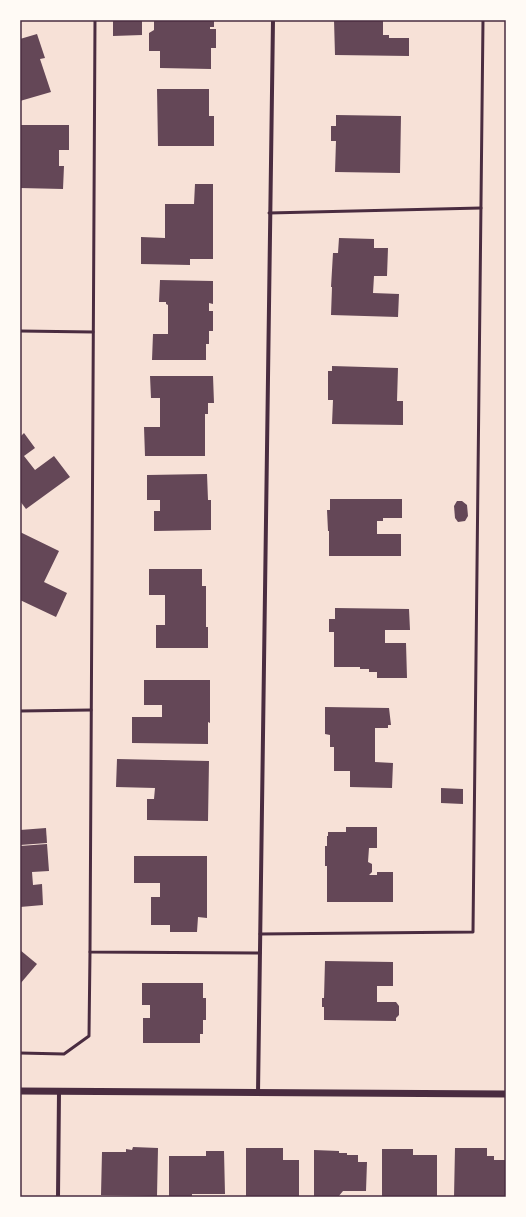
<svg xmlns="http://www.w3.org/2000/svg" width="526" height="1217" viewBox="0 0 526 1217" font-family="Signika,sans-serif">
  <rect width="100%" height="100%" fill="#f7e1d7"/>
  <!-- building -->
  <g fill="#644757">
    <path d="M 113,20 L 142,20 L 142,35 L 113,36 Z"/>
    <path d="M 154,20 L 214,20 L 214,27 L 210,27 L 210,29 L 216,29 L 216,48 L 211,48 L 211,69 L 160,68 L 160,51 L 149,51 L 149,33 L 154,30 Z"/>
    <path d="M 334,20 L 383,20 L 383,35 L 389,35 L 389,38 L 409,38 L 409,56 L 335,55 Z"/>
    <path d="M 37,34 L 45,58 L 40,59 L 51,92 L 20,101 L 20,39 Z"/>
    <path d="M 157,89 L 209,89 L 209,116 L 214,116 L 214,146 L 158,146 Z"/>
    <path d="M 336,115 L 401,116 L 400,173 L 335,172 L 336,141 L 331,141 L 331,126 L 336,126 Z"/>
    <path d="M 20,125 L 69,125 L 69,150 L 59,150 L 59,166 L 64,166 L 63,189 L 20,188 Z"/>
    <path d="M 195,184 L 213,184 L 213,259 L 190,259 L 190,265 L 141,264 L 141,237 L 165,238 L 165,204 L 194,204 Z"/>
    <path d="M 339,238 L 374,239 L 374,248 L 388,248 L 387,276 L 374,276 L 373,293 L 399,294 L 398,317 L 331,315 L 332,287 L 331,287 L 333,253 L 338,253 Z"/>
    <path d="M 160,280 L 213,281 L 213,304 L 209,303 L 209,311 L 213,311 L 213,331 L 209,331 L 209,344 L 206,344 L 206,360 L 152,360 L 153,334 L 168,334 L 168,305 L 166,304 L 166,302 L 159,302 Z"/>
    <path d="M 332,366 L 398,368 L 397,401 L 403,401 L 403,425 L 332,424 L 333,400 L 328,400 L 328,371 L 332,371 Z"/>
    <path d="M 150,376 L 213,376 L 214,403 L 208,403 L 208,414 L 205,414 L 205,456 L 145,456 L 144,427 L 160,427 L 160,398 L 151,398 Z"/>
    <path d="M 24,433 L 35,448 L 24,456 L 35,470 L 54,456 L 70,477 L 26,509 L 20,501 L 20,437 Z"/>
    <path d="M 207,474 L 208,500 L 211,500 L 211,530 L 154,531 L 154,511 L 160,511 L 160,500 L 147,500 L 147,475 Z"/>
    <path d="M 330,499 L 402,499 L 402,518 L 383,518 L 383,521 L 377,521 L 377,534 L 401,534 L 401,556 L 329,556 L 329,531 L 328,531 L 327,510 L 330,510 Z"/>
    <path d="M 457,501 L 462,501 L 467,505 L 468,516 L 465,521 L 458,522 L 455,518 L 454,506 Z"/>
    <path d="M 20,532 L 59,551 L 44,582 L 67,593 L 56,617 L 20,600 Z"/>
    <path d="M 149,569 L 202,569 L 202,586 L 206,586 L 206,627 L 208,627 L 208,648 L 156,648 L 156,625 L 165,625 L 165,595 L 149,595 Z"/>
    <path d="M 335,608 L 409,609 L 410,630 L 385,630 L 385,643 L 406,643 L 407,678 L 377,678 L 377,672 L 369,672 L 369,669 L 360,669 L 360,667 L 334,667 L 334,632 L 329,632 L 329,619 L 335,619 Z"/>
    <path d="M 144,680 L 210,680 L 210,723 L 208,722 L 208,744 L 132,743 L 132,717 L 162,717 L 162,705 L 144,705 Z"/>
    <path d="M 325,707 L 389,708 L 391,725 L 388,725 L 388,728 L 375,728 L 375,762 L 393,763 L 392,788 L 350,787 L 350,771 L 334,771 L 334,747 L 330,747 L 330,735 L 325,734 Z"/>
    <path d="M 117,759 L 209,761 L 208,821 L 147,820 L 147,799 L 154,799 L 155,788 L 116,787 Z"/>
    <path d="M 441,788 L 463,789 L 463,804 L 441,803 Z"/>
    <path d="M 346,827 L 377,827 L 377,848 L 369,848 L 368,862 L 372,864 L 372,872 L 369,875 L 377,875 L 377,872 L 393,872 L 393,902 L 327,902 L 327,866 L 325,866 L 325,846 L 327,846 L 327,836 L 328,836 L 328,832 L 346,832 Z"/>
    <path d="M 46,828 L 47,843 L 20,845 L 20,830 Z"/>
    <path d="M 47,844 L 49,871 L 32,872 L 33,885 L 42,884 L 43,905 L 20,907 L 20,846 Z"/>
    <path d="M 134,856 L 207,856 L 207,918 L 198,917 L 197,932 L 170,932 L 170,925 L 151,925 L 151,897 L 160,897 L 160,883 L 134,883 Z"/>
    <path d="M 20,950 L 37,964 L 20,984 Z"/>
    <path d="M 325,961 L 393,962 L 393,986 L 377,986 L 377,1002 L 396,1002 L 399,1006 L 399,1015 L 396,1018 L 396,1021 L 324,1020 L 324,1007 L 322,1007 L 322,998 L 324,998 Z"/>
    <path d="M 142,983 L 203,983 L 203,998 L 206,998 L 206,1020 L 203,1020 L 203,1034 L 200,1034 L 200,1043 L 143,1043 L 143,1018 L 150,1018 L 150,1005 L 142,1005 Z"/>
    <path d="M 133,1147 L 158,1148 L 157,1196 L 101,1195 L 102,1152 L 126,1152 L 126,1149 L 132,1150 Z"/>
    <path d="M 246,1148 L 283,1148 L 283,1160 L 299,1160 L 299,1197 L 246,1197 Z"/>
    <path d="M 455,1148 L 487,1148 L 487,1156 L 494,1156 L 494,1160 L 506,1160 L 506,1197 L 454,1197 Z"/>
    <path d="M 382,1149 L 413,1149 L 413,1155 L 437,1155 L 437,1196 L 382,1196 Z"/>
    <path d="M 314,1150 L 339,1151 L 339,1153 L 347,1153 L 347,1155 L 358,1155 L 358,1162 L 367,1162 L 366,1191 L 343,1191 L 338,1197 L 314,1197 Z"/>
    <path d="M 206,1151 L 224,1151 L 225,1194 L 192,1194 L 192,1197 L 169,1197 L 169,1156 L 206,1156 Z"/>
  </g>
  <g fill="none" stroke-linecap="round" stroke-linejoin="round">
    <!-- service -->
    <g stroke="#4a2c40" stroke-width="3">
      <path d="M 95,20 L 90,952 L 260,953"/>
      <path d="M 269,213 L 481,208"/>
      <path d="M 20,331 L 93,332"/>
      <path d="M 20,711 L 91,710"/>
      <path d="M 260,934 L 473,932 L 483,20"/>
      <path d="M 20,1053 L 64,1054 L 89,1036 L 90,952"/>
    </g>
    <!-- minor -->
    <g stroke="#4a2c40" stroke-width="4">
      <path d="M 258,1093 L 273,20"/>
      <path d="M 58,1197 L 59,1092"/>
    </g>
    <!-- tertiary -->
    <path stroke="#4a2c40" stroke-width="7" d="M 20,1091 L 506,1094"/>
  </g>
  <!-- border -->
  <rect width="526" height="1217" fill="none" stroke="#fffaf5" stroke-width="42"/>
  <rect x="21" y="21" width="484" height="1175" fill="none" stroke="#4a2c40" stroke-width="1.5"/>
</svg>
